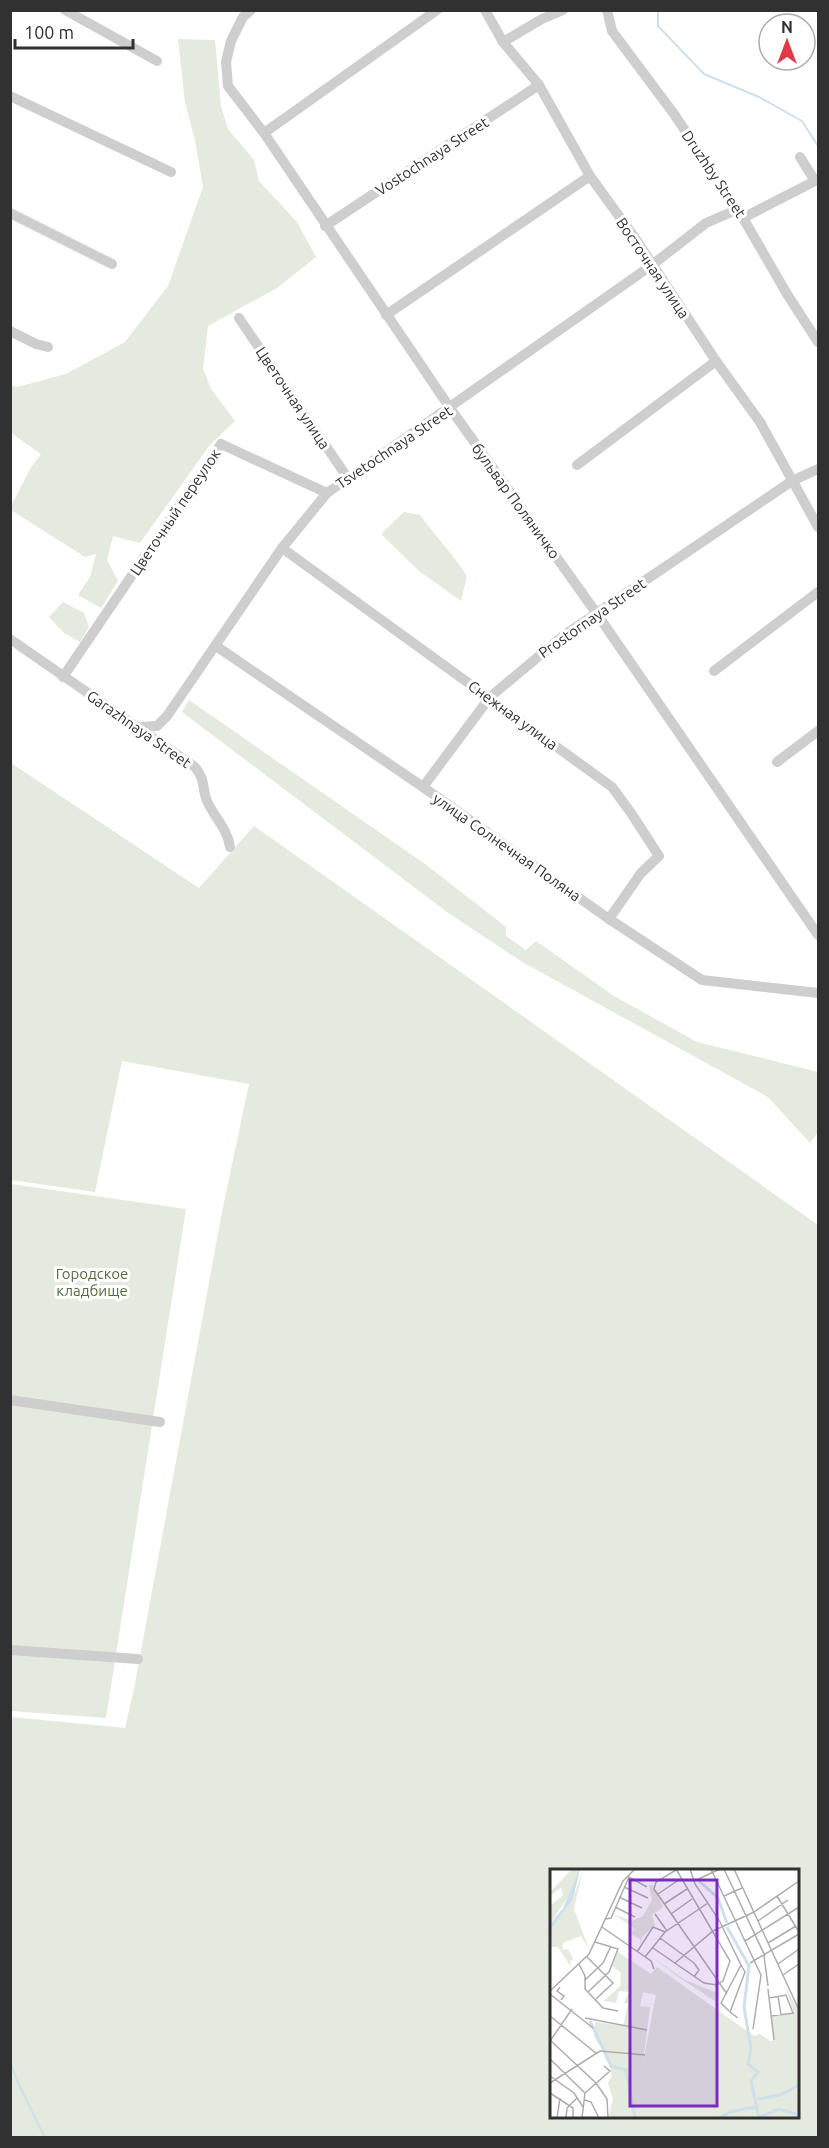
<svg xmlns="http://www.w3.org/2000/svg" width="829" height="2148" viewBox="0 0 829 2148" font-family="Ubuntu,sans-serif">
  <rect width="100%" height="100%" fill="#fff"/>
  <!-- green -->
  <g fill="#e4eadd" fill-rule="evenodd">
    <path d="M 178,39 L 215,40 L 221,106 L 228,129 L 254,160 L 259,181 L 297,222 L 316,257 L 277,288 L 208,326 L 203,369 L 211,389 L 235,421 L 209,446 L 140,543 L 113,536 L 107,560 L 118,581 L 101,608 L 78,595 L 90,577 L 96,554 L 85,557 L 11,510 L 11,506 L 30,469 L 41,454 L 11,433 L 11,385 L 17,387 L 66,374 L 125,342 L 168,286 L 203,187 L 195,140 L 185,102 Z"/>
    <path d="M 404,512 L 420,515 C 435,536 453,554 467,576 L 461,601 L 419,571 L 381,534 Z"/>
    <path d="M 63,602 L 84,613 L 89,627 L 80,642 L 64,633 L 49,617 Z"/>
    <path d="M 189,700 L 425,864 L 506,927 L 506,936 L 526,950 L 536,941 L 614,996 L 697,1042 L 818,1072 L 818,1132 L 810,1143 L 768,1097 L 524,963 L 447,912 L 182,712 Z"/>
    <path d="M 11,763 L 199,888 L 254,826 L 818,1225 L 818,2137 L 11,2137 L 11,1717 L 125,1728 L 134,1689 L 222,1212 L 249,1084 L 122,1061 L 95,1192 L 11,1180 ZM 552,1870 L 798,1870 L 798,2116 L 552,2116 Z"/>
    <path d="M 11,1184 L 186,1209 L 106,1718 L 11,1711 Z"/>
  </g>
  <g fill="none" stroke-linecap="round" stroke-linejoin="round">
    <!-- stream -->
    <g stroke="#cde0ec" stroke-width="2">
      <path d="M 658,10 L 658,26 L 704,74 L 759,97 L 802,121 L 818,146"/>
      <path d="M 10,2062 L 20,2087 L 45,2138"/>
    </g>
    <!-- minor -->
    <g stroke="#cecece" stroke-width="10">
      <path d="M 65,10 L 157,61"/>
      <path d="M 251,10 L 243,17 L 231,41 L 226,62 L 228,86 L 264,133 L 450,408 L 597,614 L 818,935"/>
      <path d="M 485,10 L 503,42 L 539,85 L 590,176 L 637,241 L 716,361 L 760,422 L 818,527"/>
      <path d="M 607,10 L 612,31 L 674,114 L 743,218 L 787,294 L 818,342"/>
      <path d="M 503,42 L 542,19 L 563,10"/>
      <path d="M 10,96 L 171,172"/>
      <path d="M 264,133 L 437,10"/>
      <path d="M 10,213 L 112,264"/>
      <path d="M 743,218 L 815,181 L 800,157"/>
      <path d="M 325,226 L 539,85"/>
      <path d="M 386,315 L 590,176"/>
      <path d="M 239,318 L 347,477"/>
      <path d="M 10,331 L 36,344 L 48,347"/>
      <path d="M 577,465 L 716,361"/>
      <path d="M 282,548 L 612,787 L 631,813 L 659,856 L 641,873 L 609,919"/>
      <path d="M 10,639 L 195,767 C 207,782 201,789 208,803 C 215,818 228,830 230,847"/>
      <path d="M 216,646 L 423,787 L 609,919 L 702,980 L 818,993"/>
      <path d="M 714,671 L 818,592"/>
      <path d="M 63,677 L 221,444 L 327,493"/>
      <path d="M 139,727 L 157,726 L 167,716 L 282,548 L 327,493 L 652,265 L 706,223 L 736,210"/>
      <path d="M 777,762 L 818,731"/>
      <path d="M 423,787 L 490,697 L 563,636 L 792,481 L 818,469"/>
      <path d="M 10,1400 L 160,1422"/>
      <path d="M 10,1650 L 138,1659"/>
    </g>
  </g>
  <g text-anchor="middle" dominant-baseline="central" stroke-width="6" stroke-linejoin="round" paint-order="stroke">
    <!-- street labels -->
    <g font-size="15" fill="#313131" stroke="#fff">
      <text transform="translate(432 156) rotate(-33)">Vostochnaya Street</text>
      <text transform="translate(714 174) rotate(56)">Druzhby Street</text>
      <text transform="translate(653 268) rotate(56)">Восточная улица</text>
      <text transform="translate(293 398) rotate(56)">Цветочная улица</text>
      <text transform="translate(394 447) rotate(-34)">Tsvetochnaya Street</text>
      <text transform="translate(516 501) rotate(54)">бульвар Поляничко</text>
      <text transform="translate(175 512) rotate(-56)">Цветочный переулок</text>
      <text transform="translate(592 618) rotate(-35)">Prostornaya Street</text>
      <text transform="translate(513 715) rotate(36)">Снежная улица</text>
      <text transform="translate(139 729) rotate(35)">Garazhnaya Street</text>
      <text transform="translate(507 847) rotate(35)">улица Солнечная Поляна</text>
    </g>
    <!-- park labels -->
    <g font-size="15" fill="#546c3f" stroke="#fff">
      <text x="92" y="1273">Городское<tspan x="92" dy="17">кладбище</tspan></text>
    </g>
  </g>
  <!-- overview -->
  <g transform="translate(550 1869)">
    <rect width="249" height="249" fill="#fff"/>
    <path d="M 22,0 L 30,0 L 27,14 L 0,55 L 0,37 L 13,26 L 11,19 L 0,27 L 0,23 ZM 33,0 L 24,40 L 39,80 L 31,67 L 13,74 L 12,81 L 18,80 L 24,92 L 20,91 L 21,98 L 8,78 L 0,78 L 0,62 L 23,30 ZM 99,16 L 103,16 L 113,38 L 102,46 L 105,56 L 92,68 L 91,75 L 90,70 L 81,65 L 84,59 L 63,45 L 82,52 L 93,47 L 102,31 ZM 68,83 L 101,105 L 107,98 L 204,167 L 210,165 L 220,172 L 224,171 L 221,148 L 244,144 L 235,117 L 249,142 L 249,249 L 58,249 L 63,230 L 58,214 L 62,207 L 58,188 L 44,168 L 45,153 L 73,157 L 78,135 L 74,134 L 79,123 L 69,122 L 66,134 L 54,132 L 70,117 L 71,104 L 62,97 ZM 93,123 L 106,126 L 93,193 L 100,138 L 90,137 ZM 99,86 L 135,111 L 170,125 L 168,128 L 165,132 L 127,107 Z" fill="#e4eadd" fill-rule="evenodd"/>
    <path d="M 30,0 L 23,30 L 0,62 L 0,55 L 13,39 Z" fill="#cde0ec"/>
    <path fill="none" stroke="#cde0ec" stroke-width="3" d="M 149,12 L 168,29 L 177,54M 177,58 L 199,97 L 194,138 L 201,179 L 198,195 L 208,203 L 201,212 L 209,249M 40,152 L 61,197 L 76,201 L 85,249M 208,230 L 230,226 L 249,216M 209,248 L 229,240 L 249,246M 170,249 L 180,243 L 205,238"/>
    <path fill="none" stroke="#adadad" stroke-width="1.5" d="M 140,0 L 145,15 L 169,51 L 191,96 L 171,134 L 179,142M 161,0 L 211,106 L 203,160M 174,0 L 215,87M 184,0 L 249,141M 126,1 L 106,13 L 104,20 L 177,125M 144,12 L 170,0M 74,18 L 98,29M 108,25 L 130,10M 174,27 L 192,19M 227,27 L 249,63M 69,28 L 92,39M 114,35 L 137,20M 65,38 L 85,48M 105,45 L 117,62M 121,45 L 142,30M 56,50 L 61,49 L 79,8 L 97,18M 208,52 L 238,31M 52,58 L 101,92 L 104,100M 110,69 L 144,94 L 149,101 L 144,108M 195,72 L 249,38M 218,74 L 246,57M 103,79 L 154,114 L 167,116 L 173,112 L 180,92 L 126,0M 87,83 L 103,58 L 115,63M 214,87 L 218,117M 37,88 L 63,114 L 46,130M 95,88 L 115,63 L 158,34M 125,94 L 163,62 L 204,43 L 249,12M 200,94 L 249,65M 29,95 L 35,107 L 35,120 L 53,139 L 68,142M 228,95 L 249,80M 233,106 L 249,95M 35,111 L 53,94 L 61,77M 10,118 L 7,122 L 14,127 L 11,131M 218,120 L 224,171M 0,122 L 39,85 L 73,12 L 85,0M 38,123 L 59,103 L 68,80 L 45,73M 0,125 L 43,159M 228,127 L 231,146M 219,129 L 236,126 L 243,144M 0,147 L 47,185M 221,147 L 244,144M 35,149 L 97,161M 188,149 L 180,143 L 195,103 L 191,96M 0,171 L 46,214 L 57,230 L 58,249M 0,172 L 22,140M 0,190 L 35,224M 0,207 L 24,224 L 33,238M 0,214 L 50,182 L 95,186M 0,224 L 23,239 L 23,249M 35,224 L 60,202 L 54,197M 35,231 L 41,233 L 49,249M 7,249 L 10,229M 16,249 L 17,239 L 27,229M 32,249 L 35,224"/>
    <path fill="#7b2cbf" fill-opacity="0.15" stroke="#7b2cbf" stroke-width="3" d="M 80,11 L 167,11 L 167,237 L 80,237 Z"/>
    <rect width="249" height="249" fill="none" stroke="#313131" stroke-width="3"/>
  </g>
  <!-- border -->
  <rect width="829" height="2148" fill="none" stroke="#313131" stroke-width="24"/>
  <!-- north arrow -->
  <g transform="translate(787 42)"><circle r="28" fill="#ffffff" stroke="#adadad" stroke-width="1.5"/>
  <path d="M0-4.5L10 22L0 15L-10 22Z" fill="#e13b47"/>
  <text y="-9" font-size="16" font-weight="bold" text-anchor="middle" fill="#313131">N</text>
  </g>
  <!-- scale -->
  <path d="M15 39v9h118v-9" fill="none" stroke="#313131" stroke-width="3"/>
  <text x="24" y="39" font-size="18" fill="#313131" stroke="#ffffff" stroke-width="4.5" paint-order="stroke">100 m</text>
</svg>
